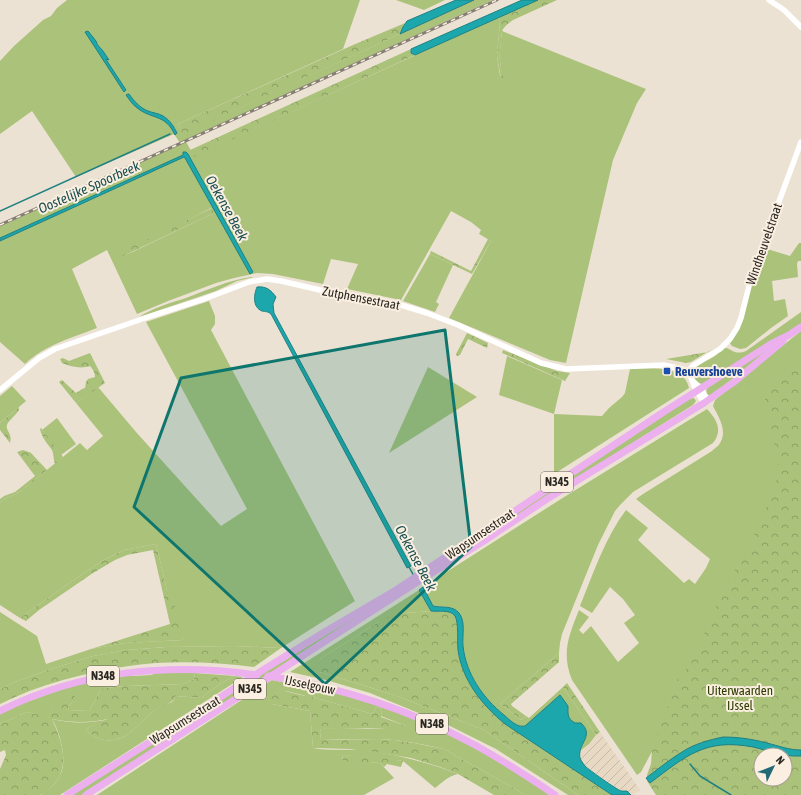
<svg xmlns="http://www.w3.org/2000/svg" width="801" height="795" viewBox="0 0 801 795" font-family="'Asap Condensed',sans-serif">
  <defs>
    <pattern id="industrial-furrows" width="10" height="10" patternUnits="userSpaceOnUse"><rect width="10" height="10" fill="#e7d9c3"/><path d="M-1 1l2-2M0 10L10 0M9 11l2-2" fill="none" stroke="#c6baa7"/></pattern>
    <pattern id="forest-crowns" width="20" height="18" patternUnits="userSpaceOnUse"><rect width="20" height="18" fill="#abc27a"/><path d="M2 6a3 3 0 1 1 6 0M12 15a3 3 0 1 1 6 0" fill="none" stroke="#8b9e64"/></pattern>
  </defs>
  <rect width="100%" height="100%" fill="#ece2d3"/>
  <!-- industrial -->
  <path fill="url(#industrial-furrows)" d="M 600,732 L 640,790 L 634,794 L 635,795 L 630,795 L 627,791 L 621,791 L 587,767 L 581,760 L 580,756 L 580,752 L 589,744 L 596,735 Z"/>
  <!-- green -->
  <g fill="#abc27a" fill-rule="evenodd">
    <path d="M 67,0 L 360,0 L 343,49 L 178,124 L 182,133 L 215,119 L 474,0 L 493,0 L 185,140 L 194,156 L 499,17 L 500,21 L 497,56 L 500,76 L 503,77 C 498,62 500,47 502,31 L 646,89 L 637,103 L 613,160 L 566,363 L 550,360 L 449,318 L 491,241 L 479,234 L 481,230 L 471,222 L 451,211 L 401,300 L 347,289 L 358,264 L 331,259 L 323,284 L 273,274 L 257,273 L 234,278 L 216,283 L 168,301 L 137,314 L 107,250 L 72,269 L 97,328 C 71,338 45,345 25,364 L 0,342 L 0,224 L 180,143 L 174,134 L 76,177 L 32,111 L 0,134 L 0,61 L 14,46 L 43,20 L 51,16 L 57,8 ZM 211,208 L 214,213 L 124,256 L 184,222 Z"/>
    <path d="M 396,0 L 445,0 L 424,10 Z"/>
    <path d="M 799,243 L 801,243 L 801,261 L 798,261 L 797,264 L 798,277 L 772,281 L 774,301 L 785,299 L 788,316 L 771,328 L 746,348 L 740,349 L 732,346 L 730,343 L 731,340 L 764,248 L 790,256 Z"/>
    <path d="M 430,254 L 453,265 L 436,302 L 439,304 L 435,312 L 403,301 Z"/>
    <path d="M 251,277 L 254,277 L 237,281 L 216,291 L 139,317 C 153,308 170,303 186,298 C 207,290 229,280 251,277 Z"/>
    <path d="M 209,301 L 215,316 L 215,324 L 211,330 L 355,601 L 281,648 L 234,646 L 166,647 L 126,650 L 93,656 L 48,670 L 15,682 L 0,689 L 0,612 L 37,636 L 46,664 L 91,649 L 125,643 L 183,640 L 167,590 L 156,544 L 124,550 L 102,561 L 68,584 L 20,618 L 0,605 L 0,503 L 6,498 L 12,496 L 21,491 L 80,443 L 87,450 L 103,436 L 76,403 L 98,387 L 136,432 L 221,526 L 247,509 L 146,322 Z"/>
    <path d="M 801,312 L 801,324 L 748,358 L 702,384 C 698,383 697,382 694,379 C 687,367 708,361 715,356 C 718,354 722,349 725,348 C 730,347 734,356 746,351 Z"/>
    <path d="M 801,331 L 801,573 L 657,742 L 641,772 L 637,775 L 572,680 C 561,653 569,635 579,610 L 589,617 L 579,630 L 583,634 L 591,626 L 618,662 L 639,643 L 624,623 L 635,615 L 623,599 L 610,587 L 592,613 L 580,606 C 593,574 605,538 626,510 L 648,528 L 638,540 L 684,583 L 689,579 L 695,584 L 706,568 L 710,559 L 636,499 L 643,494 L 712,451 C 715,448 720,445 721,441 C 727,429 718,416 713,406 L 715,400 Z"/>
    <path d="M 772,346 L 740,373 L 710,396 C 706,394 706,392 707,388 Z"/>
    <path d="M 507,356 L 562,380 L 554,414 L 602,416 L 609,408 L 622,397 L 625,393 L 630,369 C 647,368 685,364 689,388 L 554,474 L 554,414 L 499,395 Z"/>
    <path d="M 428,367 L 477,397 L 389,453 Z"/>
    <path d="M 12,386 L 26,401 L 0,423 L 0,396 Z"/>
    <path d="M 694,398 L 696,401 L 693,405 L 605,460 L 467,548 L 442,562 L 689,399 Z"/>
    <path d="M 707,409 C 717,420 723,430 713,443 L 633,492 L 620,505 L 615,511 L 598,545 L 562,634 L 560,643 L 559,653 L 500,704 L 521,720 L 526,716 L 529,718 L 563,687 L 596,735 L 589,744 L 580,751 L 586,737 L 575,723 L 569,719 L 568,716 L 568,706 L 525,726 C 517,728 510,720 504,715 C 483,698 466,674 463,646 C 462,635 466,622 459,613 C 453,605 441,607 433,606 L 423,587 L 561,499 Z"/>
    <path d="M 57,418 L 76,444 L 61,455 L 42,430 Z"/>
    <path d="M 419,590 L 431,611 L 405,613 L 378,622 L 320,659 L 319,672 L 359,684 L 397,696 L 484,730 L 578,795 L 568,795 L 496,749 L 450,726 L 370,693 L 326,680 L 290,672 Z"/>
    <path d="M 380,602 L 82,795 L 72,795 L 200,712 Z"/>
    <path d="M 175,672 L 195,673 L 194,679 L 183,684 L 126,686 L 103,688 L 100,691 L 89,711 L 69,710 L 68,708 L 68,706 L 75,701 L 52,710 L 49,718 L 27,712 L 0,724 L 0,712 L 2,711 L 77,684 L 125,676 L 134,676 L 151,675 L 157,673 Z"/>
    <path d="M 235,676 L 243,677 L 60,795 L 41,795 C 48,790 56,784 60,775 C 68,761 60,732 52,719 C 71,724 91,723 111,719 L 87,728 L 86,730 C 99,743 116,744 131,732 C 138,726 144,719 151,713 C 154,710 158,708 161,706 C 165,704 170,704 173,701 C 174,700 175,698 175,696 L 202,698 C 212,689 222,682 235,676 Z"/>
    <path d="M 272,680 C 297,685 322,689 346,696 C 394,709 448,731 491,757 C 511,769 530,782 550,795 L 526,795 L 444,749 C 423,744 401,740 380,739 C 360,739 340,739 321,740 L 320,732 L 321,729 L 337,728 L 384,729 L 406,726 L 381,716 L 382,709 L 376,707 L 373,714 L 312,697 L 307,689 L 306,696 C 297,694 287,690 279,691 L 272,704 L 310,711 L 313,748 C 328,751 347,749 362,750 C 395,754 427,762 458,774 C 448,776 443,782 435,788 L 403,761 L 342,755 L 343,760 L 380,763 L 394,778 L 364,795 L 97,795 Z"/>
  </g>
  <!-- forest -->
  <g fill="url(#forest-crowns)" fill-rule="evenodd">
    <path d="M 538,0 L 557,0 L 513,20 C 509,23 503,27 502,32 C 501,35 501,39 501,42 C 499,54 499,66 504,78 L 501,79 L 497,56 L 500,21 L 499,17 Z"/>
    <path d="M 405,23 L 403,27 L 400,34 L 190,131 L 182,134 L 178,124 L 353,45 Z"/>
    <path d="M 411,49 L 410,50 L 412,54 L 415,55 L 194,157 L 190,150 Z"/>
    <path d="M 212,208 L 214,213 L 123,256 L 121,252 Z"/>
    <path d="M 488,239 L 491,241 L 472,274 L 430,254 L 431,251 L 471,271 Z"/>
    <path d="M 467,333 L 488,343 L 487,348 L 468,339 L 460,355 L 457,356 L 456,354 Z"/>
    <path d="M 712,349 L 691,362 L 686,363 L 666,359 L 708,352 Z"/>
    <path d="M 503,350 L 557,371 L 570,373 L 565,381 L 502,353 Z"/>
    <path d="M 90,353 L 105,383 L 76,403 L 59,382 L 62,380 L 76,393 L 82,389 L 85,388 L 86,382 L 88,379 L 95,377 C 95,373 93,369 90,366 C 82,369 71,367 62,363 L 60,359 L 63,358 L 69,361 Z"/>
    <path d="M 801,364 L 801,795 L 656,795 L 647,781 L 647,775 L 651,764 L 652,750 L 678,678 L 689,666 L 695,656 L 702,638 L 713,616 L 720,595 L 737,567 L 755,533 L 765,511 L 777,479 L 778,463 L 763,389 L 763,388 ZM 761,755 L 785,755 L 785,779 L 761,779 Z"/>
    <path d="M 19,407 L 19,410 C 17,414 7,422 7,425 C 5,430 13,434 10,443 L 0,430 L 0,423 Z"/>
    <path d="M 41,428 L 63,457 L 55,464 C 53,459 54,454 52,450 C 47,443 42,438 40,429 Z"/>
    <path d="M 23,450 L 29,452 L 31,453 L 47,470 L 21,491 L 12,496 L 6,498 L 0,503 L 0,499 L 4,496 L 15,492 L 35,476 L 17,452 Z"/>
    <path d="M 156,544 L 167,590 L 171,590 L 183,640 L 125,643 L 91,649 L 170,624 L 153,550 L 127,555 L 115,560 L 93,573 L 39,610 L 26,621 L 20,618 L 68,584 L 102,561 L 124,550 Z"/>
    <path d="M 431,611 C 438,612 450,609 455,616 C 459,623 457,641 458,650 C 462,680 482,705 505,724 L 612,795 L 578,795 L 484,730 L 397,696 L 359,684 L 316,671 L 320,659 L 378,622 L 391,615 L 405,613 Z"/>
    <path d="M 234,646 L 281,648 L 254,667 C 213,662 170,660 129,666 C 106,669 85,674 63,680 C 41,686 20,694 0,704 L 0,689 L 15,682 L 48,670 L 93,656 L 126,650 L 166,647 Z"/>
    <path d="M 559,653 L 559,662 L 511,704 L 512,706 L 526,716 L 521,720 L 500,704 Z"/>
    <path d="M 195,673 L 235,676 C 222,682 212,689 202,698 L 175,696 C 175,698 174,700 172,701 C 170,703 167,704 164,705 C 159,707 155,710 151,713 C 144,719 138,726 131,732 C 116,744 99,743 86,730 L 87,728 L 108,719 C 90,723 71,723 52,719 C 62,741 72,769 50,788 C 48,790 44,794 40,795 C 38,795 34,795 31,795 C 21,795 10,795 0,795 L 0,769 L 6,755 L 5,750 L 0,752 L 0,724 L 27,712 L 49,717 C 53,707 59,693 72,693 L 75,697 L 75,701 L 68,706 L 68,708 L 69,710 L 89,711 L 100,691 L 103,688 L 126,686 L 183,684 L 194,679 Z"/>
    <path d="M 567,683 L 600,732 L 596,735 L 563,687 Z"/>
    <path d="M 307,689 L 313,690 L 312,697 L 373,714 L 376,707 L 382,709 L 381,717 L 406,726 L 406,730 L 367,728 L 321,729 L 320,732 L 321,740 L 379,739 L 394,740 L 414,743 L 444,749 L 526,795 L 494,795 L 458,774 L 440,767 L 411,758 L 374,752 L 350,749 L 313,748 L 310,711 L 272,704 L 270,702 C 270,696 276,692 281,690 L 305,696 Z"/>
    <path d="M 342,755 L 374,757 L 403,761 L 401,767 L 387,764 L 384,767 L 380,763 L 343,761 Z"/>
  </g>
  <!-- water -->
  <g fill="#1ca7ac" stroke="#208183">
    <path d="M 456,0 L 474,0 L 400,34 L 403,27 L 407,21 Z"/>
    <path d="M 522,0 L 538,0 L 415,55 L 411,53 L 411,49 Z"/>
    <path d="M 88,31 L 96,41 C 97,46 101,48 103,51 C 105,54 107,57 109,60 L 106,59 L 107,61 L 126,90 L 124,92 L 85,32 Z"/>
    <path d="M 128,94 L 129,94 C 134,101 140,108 148,111 C 153,113 158,113 163,116 C 170,120 174,127 177,133 L 175,135 C 165,113 151,120 136,107 C 132,104 129,99 126,95 Z"/>
    <path d="M 183,152 L 186,152 L 188,154 L 253,272 L 250,274 L 185,158 L 184,157 L 0,241 L 0,238 L 183,155 Z"/>
    <path d="M 257,287 C 266,286 271,290 276,297 L 273,304 L 274,313 L 411,566 L 407,568 L 271,314 C 267,311 266,312 262,311 C 252,307 254,294 257,287 Z"/>
    <path d="M 423,587 L 433,606 C 441,608 453,605 459,613 C 466,622 462,635 463,646 C 466,674 483,698 504,715 C 510,720 517,728 525,726 L 560,695 L 568,706 C 568,715 567,718 575,723 L 581,723 C 595,736 577,744 580,758 C 581,761 583,763 585,766 C 589,770 616,789 621,791 C 622,791 627,791 627,791 L 631,795 L 612,795 L 505,724 C 482,705 462,680 458,650 C 457,641 459,623 455,616 C 450,609 438,612 431,611 L 419,590 Z"/>
    <path d="M 723,737 C 738,737 752,739 767,743 C 779,746 789,750 801,750 L 801,756 C 784,757 770,751 753,747 C 705,738 686,756 650,783 L 646,778 C 658,769 669,760 682,752 C 694,744 709,740 723,737 Z"/>
  </g>
  <g fill="none" stroke-linecap="round" stroke-linejoin="round">
    <!-- stream -->
    <g stroke="#208183" stroke-width="1.5">
      <path d="M 0,211 L 170,134"/>
      <path d="M 409,567 L 414,576"/>
      <path d="M 690,764 L 700,776 L 731,795"/>
    </g>
    <!-- minor -->
    <g stroke="#fff" stroke-width="5.5">
      <path d="M 769,0 L 784,10 L 801,27"/>
      <path d="M 690,371 L 691,368 L 694,365 L 720,349 L 730,339 L 737,328 L 741,318 L 749,286 L 757,261 L 801,142"/>
      <path d="M 690,371 L 689,375 L 692,379 L 694,386 L 704,403"/>
      <path d="M 692,380 L 701,389 L 708,401"/>
      <path d="M 0,390 L 39,358 L 55,349 L 148,317 L 204,299 L 249,282 L 267,279 L 281,281 L 333,293 L 401,305 L 427,313 L 458,325 L 541,363 L 566,369 L 664,365 L 690,371"/>
    </g>
    <!-- major -->
    <g stroke="#ebb0ed" stroke-width="7">
      <path d="M 268,676 C 339,687 411,710 475,745 C 502,760 529,777 555,795"/>
      <path d="M 0,711 C 79,671 170,662 257,675"/>
      <path d="M 67,795 L 263,670 L 326,631 L 396,590 L 662,413 L 771,344 L 789,335 L 801,327"/>
      <path d="M 86,795 L 422,579 L 484,541 L 547,499 L 704,403 L 734,382 L 783,341"/>
    </g>
    <!-- rail casing -->
    <g stroke="#857e74" stroke-width="3">
      <path id="rail" d="M 0,225 L 497,0"/>
    </g>
    <!-- rail -->
    <use href="#rail" stroke="#faefe0" stroke-width="1.5" stroke-dasharray="4.5" stroke-linecap="butt"/>
  </g>
  <!-- marked area -->
  <path fill="#0f766e" fill-opacity="0.2" stroke="#0f766e" stroke-width="3" stroke-linejoin="round" d="M 445,330 L 471,547 L 325,684 L 134,507 L 181,378 Z"/>
  <!-- markers -->
  <rect fill="#1a4fb4" stroke="#faefe0" stroke-width="1.5" x="663" y="367" width="8" height="8" rx="2"/>
  <g text-anchor="middle" dominant-baseline="central" stroke-width="4" stroke-linejoin="round" paint-order="stroke">
    <!-- shield labels -->
    <g fill="#faefe0" stroke="#69635b" stroke-width="1">
      <rect x="541" y="472" width="32" height="20" rx="3"/>
      <rect x="87" y="666" width="32" height="20" rx="3"/>
      <rect x="234" y="679" width="32" height="20" rx="3"/>
      <rect x="416" y="714" width="32" height="20" rx="3"/>
    </g>
    <g font-size="12" font-weight="bold" fill="#2b2722">
      <text x="557" y="482">N345</text>
      <text x="103" y="676">N348</text>
      <text x="250" y="689">N345</text>
      <text x="432" y="724">N348</text>
    </g>
    <!-- street labels -->
    <g font-size="13" fill="#2b2722" stroke="#faefe0">
      <text transform="translate(764 244) rotate(-71)">Windheuvelstraat</text>
      <text transform="translate(361 298) rotate(11)">Zutphensestraat</text>
      <text transform="translate(480 534) rotate(-34)">Wapsumsestraat</text>
      <text transform="translate(310 685) rotate(12)">IJsselgouw</text>
      <text transform="translate(185 720) rotate(-32)">Wapsumsestraat</text>
    </g>
    <!-- transit labels -->
    <g font-size="13" font-weight="bold" fill="#164399" stroke="#faefe0" text-anchor="start">
      <text x="675" y="371">Reuvershoeve</text>
    </g>
    <!-- park labels -->
    <g font-size="13" fill="#2d3b00" stroke="#faefe0">
      <text x="740" y="690">Uiterwaarden<tspan x="740" dy="15">IJssel</tspan></text>
    </g>
    <!-- water labels -->
    <g font-size="14" font-style="italic" fill="#194e50" stroke="#faefe0">
      <text transform="translate(89 187) rotate(-24)">Oostelijke Spoorbeek</text>
      <text transform="translate(227 208) rotate(61)">Oekense Beek</text>
      <text transform="translate(416 558) rotate(62)">Oekense Beek</text>
    </g>
  </g>
  <!-- north arrow -->
  <g transform="translate(773 767) rotate(47)"><circle r="19" fill="#faefe0" stroke="#a79f94"/>
  <path d="M0-3L7 15L0 10L-7 15Z" fill="#216976"/>
  <text y="-6" font-size="11" font-weight="bold" text-anchor="middle" fill="#2b2722">N</text>
  </g>
</svg>
